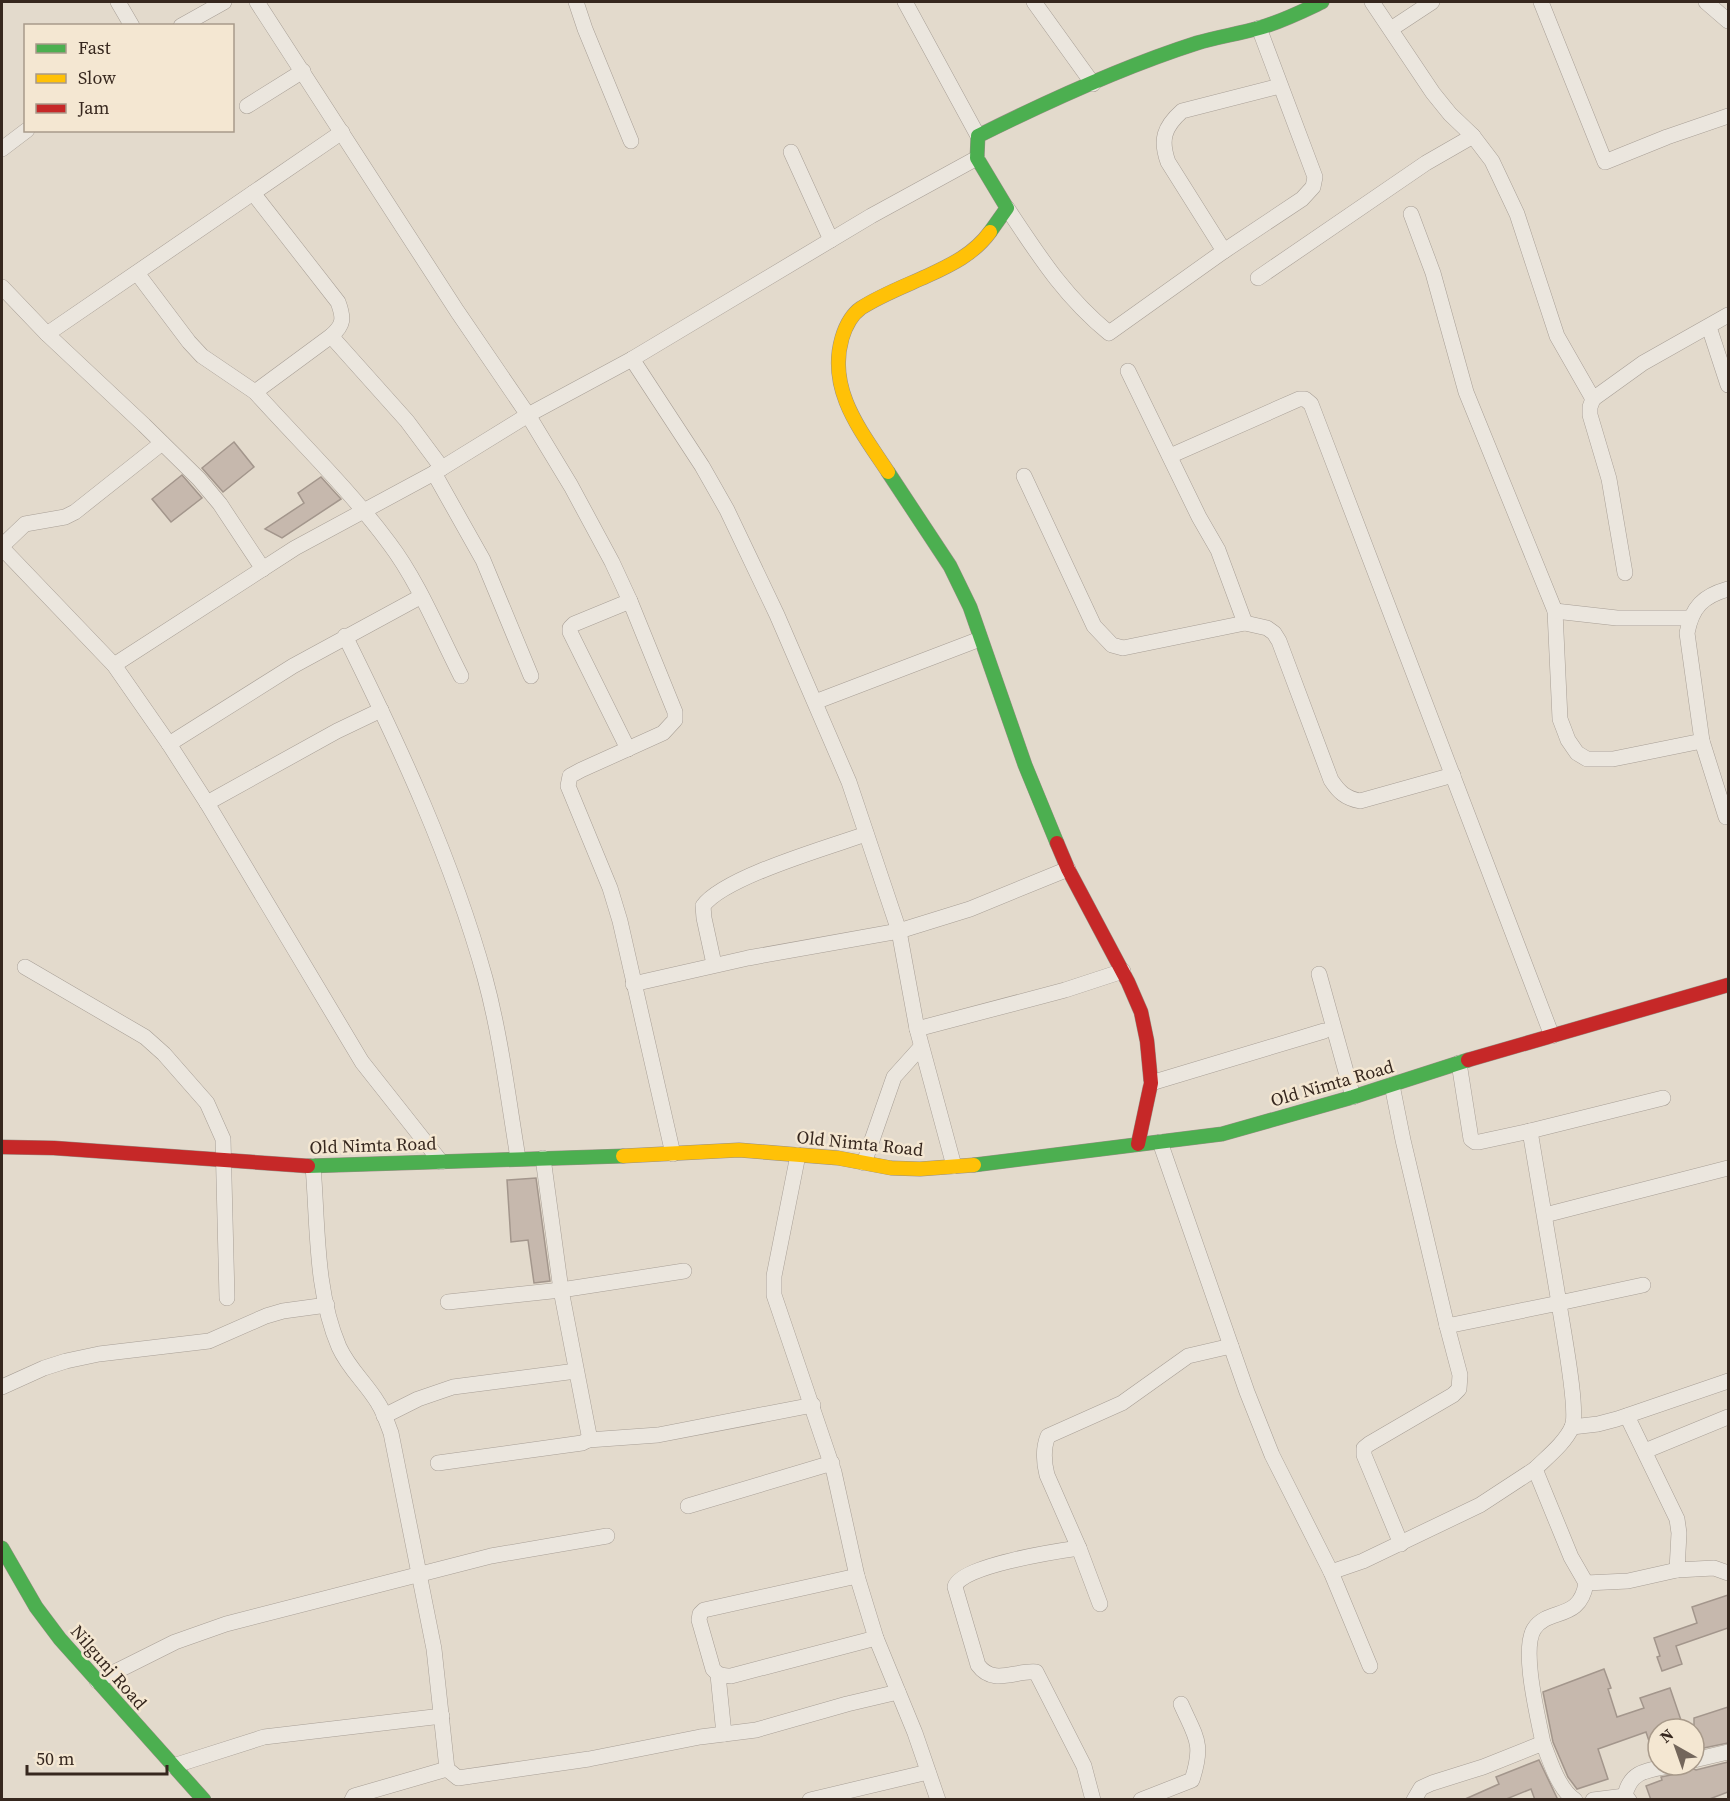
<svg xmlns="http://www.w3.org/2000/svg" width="1730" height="1801" viewBox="0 0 1730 1801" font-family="'Source Serif 4',serif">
  <rect width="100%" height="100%" fill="#e3dacc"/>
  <!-- building -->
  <g fill="#c6b8ad" stroke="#a3968c" stroke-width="1.5">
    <path d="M 234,442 L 254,467 L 223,492 L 202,468 Z"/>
    <path d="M 182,475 L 202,498 L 171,522 L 152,499 Z"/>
    <path d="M 321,477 L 341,499 L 282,538 L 265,529 L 304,503 L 298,493 Z"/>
    <path d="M 536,1178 L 550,1281 L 534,1283 L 528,1240 L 511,1242 L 507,1180 Z"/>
    <path d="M 1728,1595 L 1728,1628 L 1676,1646 L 1682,1664 L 1662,1671 L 1657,1657 L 1660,1656 L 1654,1638 L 1697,1623 L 1692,1607 Z"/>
    <path d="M 1604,1669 L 1611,1688 L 1608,1689 L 1617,1717 L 1644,1708 L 1640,1698 L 1670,1688 L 1684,1729 L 1658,1729 L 1658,1758 L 1655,1759 L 1646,1732 L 1598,1749 L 1608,1779 L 1577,1789 L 1568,1777 L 1553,1742 L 1543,1692 Z"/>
    <path d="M 1728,1707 L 1728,1743 L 1694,1750 L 1694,1718 Z"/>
    <path d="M 1539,1760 L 1558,1800 L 1535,1800 L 1531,1789 L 1504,1800 L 1463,1800 L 1499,1784 L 1496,1777 Z"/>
    <path d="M 1728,1762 L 1728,1792 L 1707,1800 L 1651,1800 L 1646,1786 L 1662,1780 L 1661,1777 L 1680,1773 L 1684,1765 L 1696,1770 Z"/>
  </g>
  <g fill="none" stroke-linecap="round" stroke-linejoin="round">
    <!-- street casing -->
    <g stroke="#a89f96" stroke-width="16">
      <g id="street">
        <path d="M 118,2 L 132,26"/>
        <path d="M 257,2 L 457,311 L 528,415 L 571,486 L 612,562 L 630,601 L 675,712 L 675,720 L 663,733 L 581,770 L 570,776 L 568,786 L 610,888 L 620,921 L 673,1154"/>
        <path d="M 576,2 L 585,29 L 631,141"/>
        <path d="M 905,2 L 978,136"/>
        <path d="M 1034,2 L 1093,84"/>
        <path d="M 1372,2 L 1433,93 L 1450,114 L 1473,136 L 1492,161 L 1517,214 L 1557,336 L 1593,399 L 1643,363 L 1728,315"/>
        <path d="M 1541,2 L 1605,162 L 1667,137 L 1728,116"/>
        <path d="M 1706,2 L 1728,21"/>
        <path d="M 181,26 L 224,2"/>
        <path d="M 1259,28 L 1315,177 L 1313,187 L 1302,199 L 1224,251 L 1168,162 C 1160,140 1164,127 1182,111 L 1280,86"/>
        <path d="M 1391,29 L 1432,2"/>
        <path d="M 247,106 L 303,71"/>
        <path d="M 2,149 L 27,130"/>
        <path d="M 791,152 L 831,240"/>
        <path d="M 253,193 L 338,302 C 344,318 344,325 331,336"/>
        <path d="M 1007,208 C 1039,256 1064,296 1109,333 L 1224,251"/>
        <path d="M 1411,214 L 1433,273 L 1466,392 L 1555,611 L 1560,719 L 1568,740 L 1577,753 L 1587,759 L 1613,759 L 1702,741"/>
        <path d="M 137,273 L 189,342 L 202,356 L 255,392"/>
        <path d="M 1258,278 L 1426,163 L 1473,136"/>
        <path d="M 2,287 L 47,334 L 144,425 L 199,479 L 220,504 L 263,569"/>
        <path d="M 1709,327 L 1728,385"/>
        <path d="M 47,334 L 342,132"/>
        <path d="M 632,359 L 702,466 L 727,510 L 777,615 L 849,782 L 899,931 L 917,1029 L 954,1166"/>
        <path d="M 1128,371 L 1199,517 L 1218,550 L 1245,623"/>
        <path d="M 1593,399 L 1590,407 L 1590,415 L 1609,479 L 1625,573"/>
        <path d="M 1170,456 L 1299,399 L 1305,399 L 1311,404 L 1552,1036"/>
        <path d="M 442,468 L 407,421 L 331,336 L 255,392 C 300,442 349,489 389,543 C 418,581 439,633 461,676"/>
        <path d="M 434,473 L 483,560 L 531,676"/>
        <path d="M 1024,476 L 1094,626 L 1112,645 L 1123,648 L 1245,623 L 1267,628 L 1274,633 L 1279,641 L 1331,780 C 1339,792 1345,798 1360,801 L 1453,775"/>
        <path d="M 2,546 L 25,524 L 65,517 L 75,512 L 162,443"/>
        <path d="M 2,548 L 114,665 L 169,744 L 207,803 L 362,1062 L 441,1162"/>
        <path d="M 1728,589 C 1703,596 1692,607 1687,633 L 1702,741 L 1726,817 L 1728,816"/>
        <path d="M 1555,611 L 1617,618 L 1690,618"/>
        <path d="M 345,636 C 400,747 452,859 485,978 C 501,1037 508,1098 518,1158"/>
        <path d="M 114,665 L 295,548 L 434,473 L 528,415 L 632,359 L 871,216 L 977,158"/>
        <path d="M 815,702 L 980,639"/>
        <path d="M 169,744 L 293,666 L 420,597"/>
        <path d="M 628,749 L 570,632 L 570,628 L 574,624 L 630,601"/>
        <path d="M 207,803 L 337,731 L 381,710"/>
        <path d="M 714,964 L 704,918 L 703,906 C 724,877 829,847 866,834"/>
        <path d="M 25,967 L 145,1037 L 164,1054 L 207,1103 L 223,1139 L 227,1298"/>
        <path d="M 1319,974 L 1353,1097"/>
        <path d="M 633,984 L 748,958 L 899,931 L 970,909 L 1068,869"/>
        <path d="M 917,1029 L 1065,990 L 1123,971"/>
        <path d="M 1459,1063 L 1471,1139 L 1475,1142 L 1479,1142 L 1530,1131 L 1559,1303 L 1643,1285"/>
        <path d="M 1151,1083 L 1324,1031"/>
        <path d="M 1392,1085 L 1403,1140 L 1447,1326 L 1559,1303 C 1562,1325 1579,1411 1572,1427 C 1565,1443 1547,1457 1535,1469 L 1571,1557 L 1586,1583 C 1580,1622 1548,1607 1534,1629 C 1521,1650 1538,1717 1543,1743"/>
        <path d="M 1530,1131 L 1663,1098"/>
        <path d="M 1160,1142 L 1247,1392 L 1272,1455 L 1331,1572 L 1370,1666"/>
        <path d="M 798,1155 L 774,1276 L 774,1295 L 834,1472 L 857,1576 L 876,1638 L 915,1733 L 938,1800"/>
        <path d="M 864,1163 L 894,1077 L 921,1047"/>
        <path d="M 313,1166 C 318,1225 315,1291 339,1347 C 349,1369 366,1383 378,1403 C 384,1412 387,1423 391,1433 L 434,1649 L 447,1769 L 458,1778 L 589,1759 L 700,1737 L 756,1730 L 847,1704 L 898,1692"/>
        <path d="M 1545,1215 L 1728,1168"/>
        <path d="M 448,1302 L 561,1290 L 684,1271"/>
        <path d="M 2,1387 L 44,1368 L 66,1361 L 99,1354 L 209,1341 L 266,1316 L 283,1311 L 327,1305"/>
        <path d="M 384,1416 L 418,1399 L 453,1387 L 576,1371"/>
        <path d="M 1627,1416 L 1677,1519 L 1679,1533 L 1677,1570 L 1714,1568 L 1728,1573"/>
        <path d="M 1572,1427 L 1598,1424 L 1617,1419 L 1728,1381"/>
        <path d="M 588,1440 L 658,1435 L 813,1405"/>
        <path d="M 1645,1451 L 1728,1417"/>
        <path d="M 438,1463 L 582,1443 L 588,1440 L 589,1435 L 561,1290 L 543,1158"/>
        <path d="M 688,1506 L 832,1463"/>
        <path d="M 1401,1544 L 1364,1455 L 1364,1448 L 1369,1444 L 1453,1395 L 1459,1389 L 1460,1375 L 1447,1326"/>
        <path d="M 1079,1548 C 1058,1551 959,1566 955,1587 L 978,1665 C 993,1686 1016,1670 1036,1672 L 1084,1766 L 1093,1800"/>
        <path d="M 1331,1572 L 1363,1561 L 1480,1505 L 1535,1469"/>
        <path d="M 857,1576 L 704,1610 L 700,1614 L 699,1620 L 713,1669 C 718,1675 722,1676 731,1676 L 876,1638"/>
        <path d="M 1586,1583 L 1628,1581 L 1677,1570"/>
        <path d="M 1100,1604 L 1079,1548 L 1047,1475 C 1044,1463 1043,1448 1048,1436 L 1122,1403 L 1188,1356 L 1231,1346"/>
        <path d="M 718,1675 L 724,1734"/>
        <path d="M 97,1681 L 175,1642 L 226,1624 L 491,1556 L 607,1536"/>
        <path d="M 1694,1760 L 1728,1752"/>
        <path d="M 173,1766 L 264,1737 L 442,1716"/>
        <path d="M 1625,1796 C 1630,1769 1651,1770 1674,1765"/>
        <path d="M 352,1800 L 354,1796 L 447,1769"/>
        <path d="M 810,1800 L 928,1772"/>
        <path d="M 1141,1800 L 1192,1780 C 1204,1743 1196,1738 1181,1704"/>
        <path d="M 1414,1800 L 1421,1788 L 1432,1783 L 1483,1767 L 1543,1743 C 1550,1760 1558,1789 1575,1800"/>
        <path d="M 1593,1800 L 1625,1796 L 1629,1800"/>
      </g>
    </g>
    <!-- fast casing -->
    <g stroke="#988f85" stroke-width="15">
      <g id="fast">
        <path d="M 990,232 L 1007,208 L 977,158 L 978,136 C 1048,101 1122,67 1197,43 C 1217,37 1238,34 1259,28 C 1281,22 1301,12 1322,2"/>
        <path d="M 888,472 L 950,566 L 970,607 L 1025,765 L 1057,843"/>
        <path d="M 974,1165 L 1222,1134 L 1353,1097 L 1468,1060"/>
        <path d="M 308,1166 L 623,1156"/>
        <path d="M 2,1548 L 36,1607 L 60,1639 L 204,1800"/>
      </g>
    </g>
    <!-- slow casing -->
    <g stroke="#988f85" stroke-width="15">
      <g id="slow">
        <path d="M 888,472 C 861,431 827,390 842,338 C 845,328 851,315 861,308 C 881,295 905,286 927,276 C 951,265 974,254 990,232"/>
        <path d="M 623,1156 L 739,1150 L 838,1158 L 891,1168 L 920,1169 L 974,1165"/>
      </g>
    </g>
    <!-- jam casing -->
    <g stroke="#988f85" stroke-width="15">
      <g id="jam">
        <path d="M 1057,843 L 1068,869 L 1128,982 L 1141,1012 L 1147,1041 L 1151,1083 L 1138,1144"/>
        <path d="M 1468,1060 L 1728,985"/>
        <path d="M 2,1147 L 54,1148 L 308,1166"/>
      </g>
    </g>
    <!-- street -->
    <use href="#street" stroke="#ebe6de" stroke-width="15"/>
    <!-- fast -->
    <use href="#fast" stroke="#4caf50" stroke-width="14"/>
    <!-- slow -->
    <use href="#slow" stroke="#ffc107" stroke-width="14"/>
    <!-- jam -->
    <use href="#jam" stroke="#c62828" stroke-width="14"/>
  </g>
  <g text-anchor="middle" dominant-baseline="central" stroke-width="5" stroke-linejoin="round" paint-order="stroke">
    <!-- street labels -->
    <g font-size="18" fill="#36271e" stroke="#f4e7d2">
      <text transform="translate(1332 1083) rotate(-16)">Old Nimta Road</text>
      <text transform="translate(860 1143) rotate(6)">Old Nimta Road</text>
      <text transform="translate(373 1145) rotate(-2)">Old Nimta Road</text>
      <text transform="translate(109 1667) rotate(49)">Nilgunj Road</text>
    </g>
  </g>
  <!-- border -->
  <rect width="1730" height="1801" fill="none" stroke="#36271e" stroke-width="6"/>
  <!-- legend -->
  <rect x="24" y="24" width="210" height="108" fill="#f4e7d2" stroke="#a89a8a" stroke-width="1.5"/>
  <rect x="36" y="44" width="30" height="9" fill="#4caf50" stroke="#a89a8a" stroke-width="1.5"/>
  <text x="78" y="54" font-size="18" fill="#36271e">Fast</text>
  <rect x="36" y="74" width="30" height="9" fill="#ffc107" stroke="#a89a8a" stroke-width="1.5"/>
  <text x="78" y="84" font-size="18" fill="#36271e">Slow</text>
  <rect x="36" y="104" width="30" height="9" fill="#c62828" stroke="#a89a8a" stroke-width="1.5"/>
  <text x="78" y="114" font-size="18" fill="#36271e">Jam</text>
  <!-- north arrow -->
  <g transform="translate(1676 1747) rotate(320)"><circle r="28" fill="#f4e7d2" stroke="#a89a8a" stroke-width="1.5"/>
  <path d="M0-4.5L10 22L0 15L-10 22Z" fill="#73665b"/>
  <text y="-9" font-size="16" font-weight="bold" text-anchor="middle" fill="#36271e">N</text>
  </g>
  <!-- scale -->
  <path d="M27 1765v9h140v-9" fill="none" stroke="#36271e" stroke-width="3"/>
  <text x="36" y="1765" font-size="18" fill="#36271e" stroke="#f4e7d2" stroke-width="4.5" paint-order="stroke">50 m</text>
</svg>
